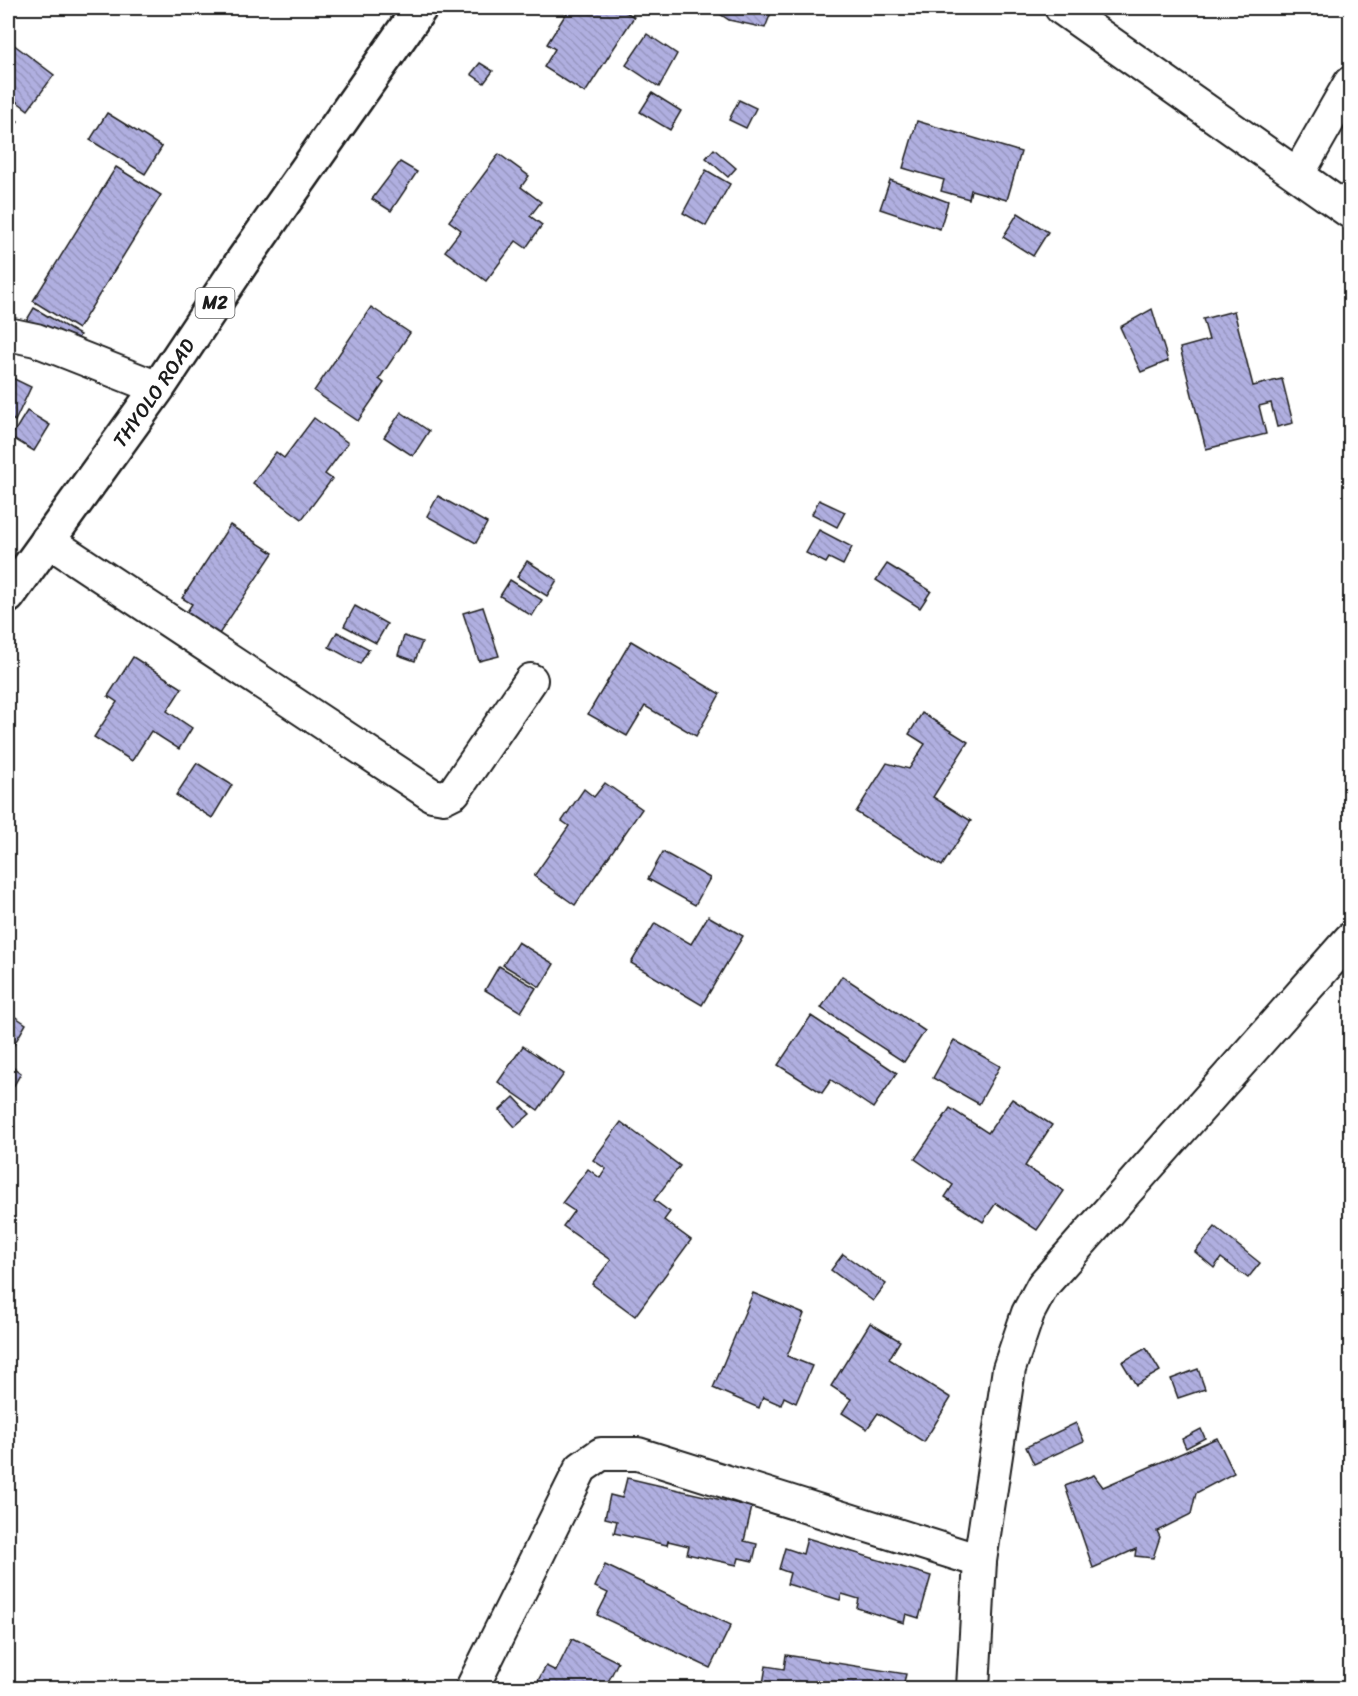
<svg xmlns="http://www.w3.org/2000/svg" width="1358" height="1696" viewBox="0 0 1358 1696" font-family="Sriracha,sans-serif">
  <defs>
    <pattern id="building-back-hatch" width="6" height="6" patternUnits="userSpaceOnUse" patternTransform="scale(1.5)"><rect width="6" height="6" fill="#b0afe0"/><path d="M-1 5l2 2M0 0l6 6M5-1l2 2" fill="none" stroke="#9796c0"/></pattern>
  </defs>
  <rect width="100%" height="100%" fill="#fff"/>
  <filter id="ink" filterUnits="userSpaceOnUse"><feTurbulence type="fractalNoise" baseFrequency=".0167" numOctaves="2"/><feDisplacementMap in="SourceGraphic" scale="12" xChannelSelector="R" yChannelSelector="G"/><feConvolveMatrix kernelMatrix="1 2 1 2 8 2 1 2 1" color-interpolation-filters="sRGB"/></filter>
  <g filter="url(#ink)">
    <!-- building -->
    <g fill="url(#building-back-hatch)" stroke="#1c1c1c" stroke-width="1.5">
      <path d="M 567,8 L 620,8 L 634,17 L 585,93 L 544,67 L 555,49 L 547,44 L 569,9 Z"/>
      <path d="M 711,8 L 773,8 L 765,28 L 729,20 Z"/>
      <path d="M 647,34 L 677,54 L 659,87 L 626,65 Z"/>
      <path d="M 9,41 L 54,75 L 28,110 L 8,95 Z"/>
      <path d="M 480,63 L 493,71 L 484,83 L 471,74 Z"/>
      <path d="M 652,93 L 681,111 L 670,130 L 640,112 Z"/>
      <path d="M 739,100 L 756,108 L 746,128 L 729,120 Z"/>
      <path d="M 107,113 L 162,147 L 145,174 L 90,140 Z"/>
      <path d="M 8,115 L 18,121 L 8,140 Z"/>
      <path d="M 917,121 L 1021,152 L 1007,200 L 971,190 L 969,199 L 941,191 L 944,180 L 903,168 Z"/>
      <path d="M 714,149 L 736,168 L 728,177 L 706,158 Z"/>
      <path d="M 499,154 L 529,176 L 521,187 L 541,202 L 530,216 L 542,225 L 526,248 L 516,241 L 486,281 L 445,251 L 461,230 L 449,221 Z"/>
      <path d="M 400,162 L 417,172 L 391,211 L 372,199 Z"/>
      <path d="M 116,167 L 161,195 L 78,329 L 33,301 Z"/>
      <path d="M 706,170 L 730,184 L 706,226 L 683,213 Z"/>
      <path d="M 890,180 L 948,202 L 940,229 L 880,209 Z"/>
      <path d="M 1018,213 L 1048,232 L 1033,256 L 1003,237 Z"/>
      <path d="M 371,307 L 410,333 L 379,379 L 384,383 L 358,421 L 314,391 Z"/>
      <path d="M 34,308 L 80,335 L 71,350 L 25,323 Z"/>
      <path d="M 1152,309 L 1168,361 L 1141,372 L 1120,327 Z"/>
      <path d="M 1234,311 L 1253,386 L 1282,379 L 1293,423 L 1277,427 L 1271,403 L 1259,406 L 1266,434 L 1206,449 L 1180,348 L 1209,340 L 1203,319 Z"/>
      <path d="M 8,376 L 31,387 L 15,421 L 8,417 Z"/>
      <path d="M 27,411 L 50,425 L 34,451 L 11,437 Z"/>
      <path d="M 401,412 L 429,431 L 413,456 L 384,437 Z"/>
      <path d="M 314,418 L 348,443 L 325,474 L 332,479 L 302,519 L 253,483 L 276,452 L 284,458 Z"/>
      <path d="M 438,496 L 487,523 L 476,543 L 427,516 Z"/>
      <path d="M 819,500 L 845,512 L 837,527 L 812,514 Z"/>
      <path d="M 230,525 L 273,553 L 215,640 L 182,619 L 192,604 L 182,598 Z"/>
      <path d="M 819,530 L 852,547 L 843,565 L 829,558 L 826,563 L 806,553 Z"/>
      <path d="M 527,561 L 557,580 L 547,596 L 517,577 Z"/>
      <path d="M 887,564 L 931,591 L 920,608 L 876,580 Z"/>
      <path d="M 510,580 L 542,600 L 532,616 L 500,596 Z"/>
      <path d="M 355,606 L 387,624 L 376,643 L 344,626 Z"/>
      <path d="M 483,607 L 499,656 L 479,661 L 463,613 Z"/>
      <path d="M 337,632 L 369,649 L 360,664 L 329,647 Z"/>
      <path d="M 404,636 L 422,642 L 415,661 L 398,655 Z"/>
      <path d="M 631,641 L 720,694 L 696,736 L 645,706 L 627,736 L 588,714 Z"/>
      <path d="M 133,657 L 182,688 L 167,711 L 192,728 L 179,749 L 151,731 L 132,761 L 94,737 L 117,702 L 108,696 Z"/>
      <path d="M 922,713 L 968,742 L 933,797 L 971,821 L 942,866 L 856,812 L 887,763 L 909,769 L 925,744 L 909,734 Z"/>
      <path d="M 197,763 L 232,785 L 212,818 L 176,795 Z"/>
      <path d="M 605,783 L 642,809 L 575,905 L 534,876 L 569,826 L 562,821 L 584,789 L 594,797 Z"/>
      <path d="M 663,852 L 710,878 L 695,905 L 648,879 Z"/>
      <path d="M 708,916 L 743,936 L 702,1005 L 631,963 L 655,923 L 691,944 Z"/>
      <path d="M 518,942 L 554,964 L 540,987 L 503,965 Z"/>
      <path d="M 499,966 L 536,988 L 521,1012 L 485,990 Z"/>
      <path d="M 842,976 L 925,1031 L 904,1062 L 821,1008 Z"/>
      <path d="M 8,1012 L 26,1024 L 8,1055 Z"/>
      <path d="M 811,1016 L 897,1073 L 873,1108 L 831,1080 L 822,1093 L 778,1065 Z"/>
      <path d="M 954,1040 L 1000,1066 L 979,1104 L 933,1078 Z"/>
      <path d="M 523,1046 L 564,1074 L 538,1110 L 498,1082 Z"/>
      <path d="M 8,1064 L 21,1073 L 8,1096 Z"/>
      <path d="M 514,1097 L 530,1114 L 515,1127 L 500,1110 Z"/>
      <path d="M 1012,1099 L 1052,1125 L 1025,1166 L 1064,1191 L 1037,1230 L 996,1203 L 983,1222 L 945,1197 L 953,1185 L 915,1159 L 950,1108 L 988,1133 Z"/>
      <path d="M 621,1122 L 680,1166 L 654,1200 L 670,1212 L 664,1220 L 691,1240 L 635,1316 L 592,1284 L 611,1260 L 563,1226 L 574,1211 L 562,1203 L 588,1169 L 600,1178 L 606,1169 L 593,1160 Z"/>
      <path d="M 1215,1227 L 1260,1263 L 1248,1278 L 1221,1258 L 1214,1268 L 1195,1252 Z"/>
      <path d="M 843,1254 L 886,1284 L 873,1301 L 831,1270 Z"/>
      <path d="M 753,1293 L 804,1314 L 787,1356 L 812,1366 L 796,1403 L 784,1397 L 781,1405 L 763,1397 L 759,1408 L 713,1388 Z"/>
      <path d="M 870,1323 L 900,1341 L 889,1359 L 951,1398 L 924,1442 L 878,1413 L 867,1429 L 842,1413 L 851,1399 L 831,1386 Z"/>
      <path d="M 1146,1348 L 1160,1371 L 1136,1385 L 1122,1362 Z"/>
      <path d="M 1198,1369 L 1205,1389 L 1178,1398 L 1171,1379 Z"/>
      <path d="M 1076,1423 L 1084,1441 L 1034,1464 L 1026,1447 Z"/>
      <path d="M 1201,1429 L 1205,1438 L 1186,1448 L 1182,1439 Z"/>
      <path d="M 1217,1438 L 1234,1473 L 1196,1493 L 1191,1514 L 1157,1531 L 1160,1537 L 1153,1558 L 1135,1556 L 1136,1549 L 1093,1568 L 1065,1486 L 1094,1475 L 1103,1487 Z"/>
      <path d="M 627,1478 L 752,1507 L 744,1541 L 757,1544 L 753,1561 L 739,1558 L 737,1565 L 687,1554 L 689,1546 L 668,1541 L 667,1545 L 614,1533 L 617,1521 L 605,1518 L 610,1495 L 622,1498 Z"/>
      <path d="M 807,1538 L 931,1576 L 919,1618 L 906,1614 L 904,1623 L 857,1608 L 859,1599 L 842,1594 L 840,1600 L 787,1584 L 790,1573 L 779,1569 L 785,1548 L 803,1554 Z"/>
      <path d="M 605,1565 L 731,1625 L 710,1668 L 597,1615 L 608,1593 L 595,1587 Z"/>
      <path d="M 572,1639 L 618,1662 L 605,1688 L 534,1688 L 546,1666 L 556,1671 Z"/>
      <path d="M 786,1655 L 906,1674 L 904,1682 L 922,1685 L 921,1688 L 779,1688 L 779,1687 L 763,1684 L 766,1666 L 784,1669 Z"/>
    </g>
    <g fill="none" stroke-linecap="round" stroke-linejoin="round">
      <!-- street casing -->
      <g stroke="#1c1c1c" stroke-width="36">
        <g id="street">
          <path d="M 1061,8 L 1350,212"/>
          <path d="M 1298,174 L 1350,83"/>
          <path d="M 8,334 L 36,340 L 158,388"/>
          <path d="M 47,540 L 432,795 L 444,797 L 454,792 L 531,680"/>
          <path d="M 472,1688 L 581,1468 L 601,1454 L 638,1454 L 980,1561"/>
          <path d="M 973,1688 L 980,1561 L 1009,1369 L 1028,1313 L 1043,1285 L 1350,939"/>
        </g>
      </g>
      <!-- highway casing -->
      <g stroke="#1c1c1c" stroke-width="38">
        <g id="highway">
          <path id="s1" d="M 8,596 L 158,388 L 242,262 L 420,8"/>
        </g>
      </g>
      <!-- street -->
      <use href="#street" stroke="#fff" stroke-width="32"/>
      <!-- highway -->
      <use href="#highway" stroke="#fff" stroke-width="33"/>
    </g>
  </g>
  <g text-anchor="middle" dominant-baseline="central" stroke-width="4.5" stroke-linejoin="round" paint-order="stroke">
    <!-- shield labels -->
    <rect fill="#fff" stroke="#606060" stroke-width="1.5" x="195.5" y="288" width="39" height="30" rx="4.5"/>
    <g font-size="18" font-weight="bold" fill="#1c1c1c">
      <text x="215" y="303">M2</text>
    </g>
    <!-- street labels -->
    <g font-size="20" fill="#1c1c1c" stroke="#fff">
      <text stroke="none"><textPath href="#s1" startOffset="250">THYOLO ROAD</textPath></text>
    </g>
  </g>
  <!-- margin -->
  <rect width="1358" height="1696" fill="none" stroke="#fff" stroke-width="30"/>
  <rect x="15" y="15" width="1328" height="1666" fill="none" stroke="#1c1c1c" stroke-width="2" filter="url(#ink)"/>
</svg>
